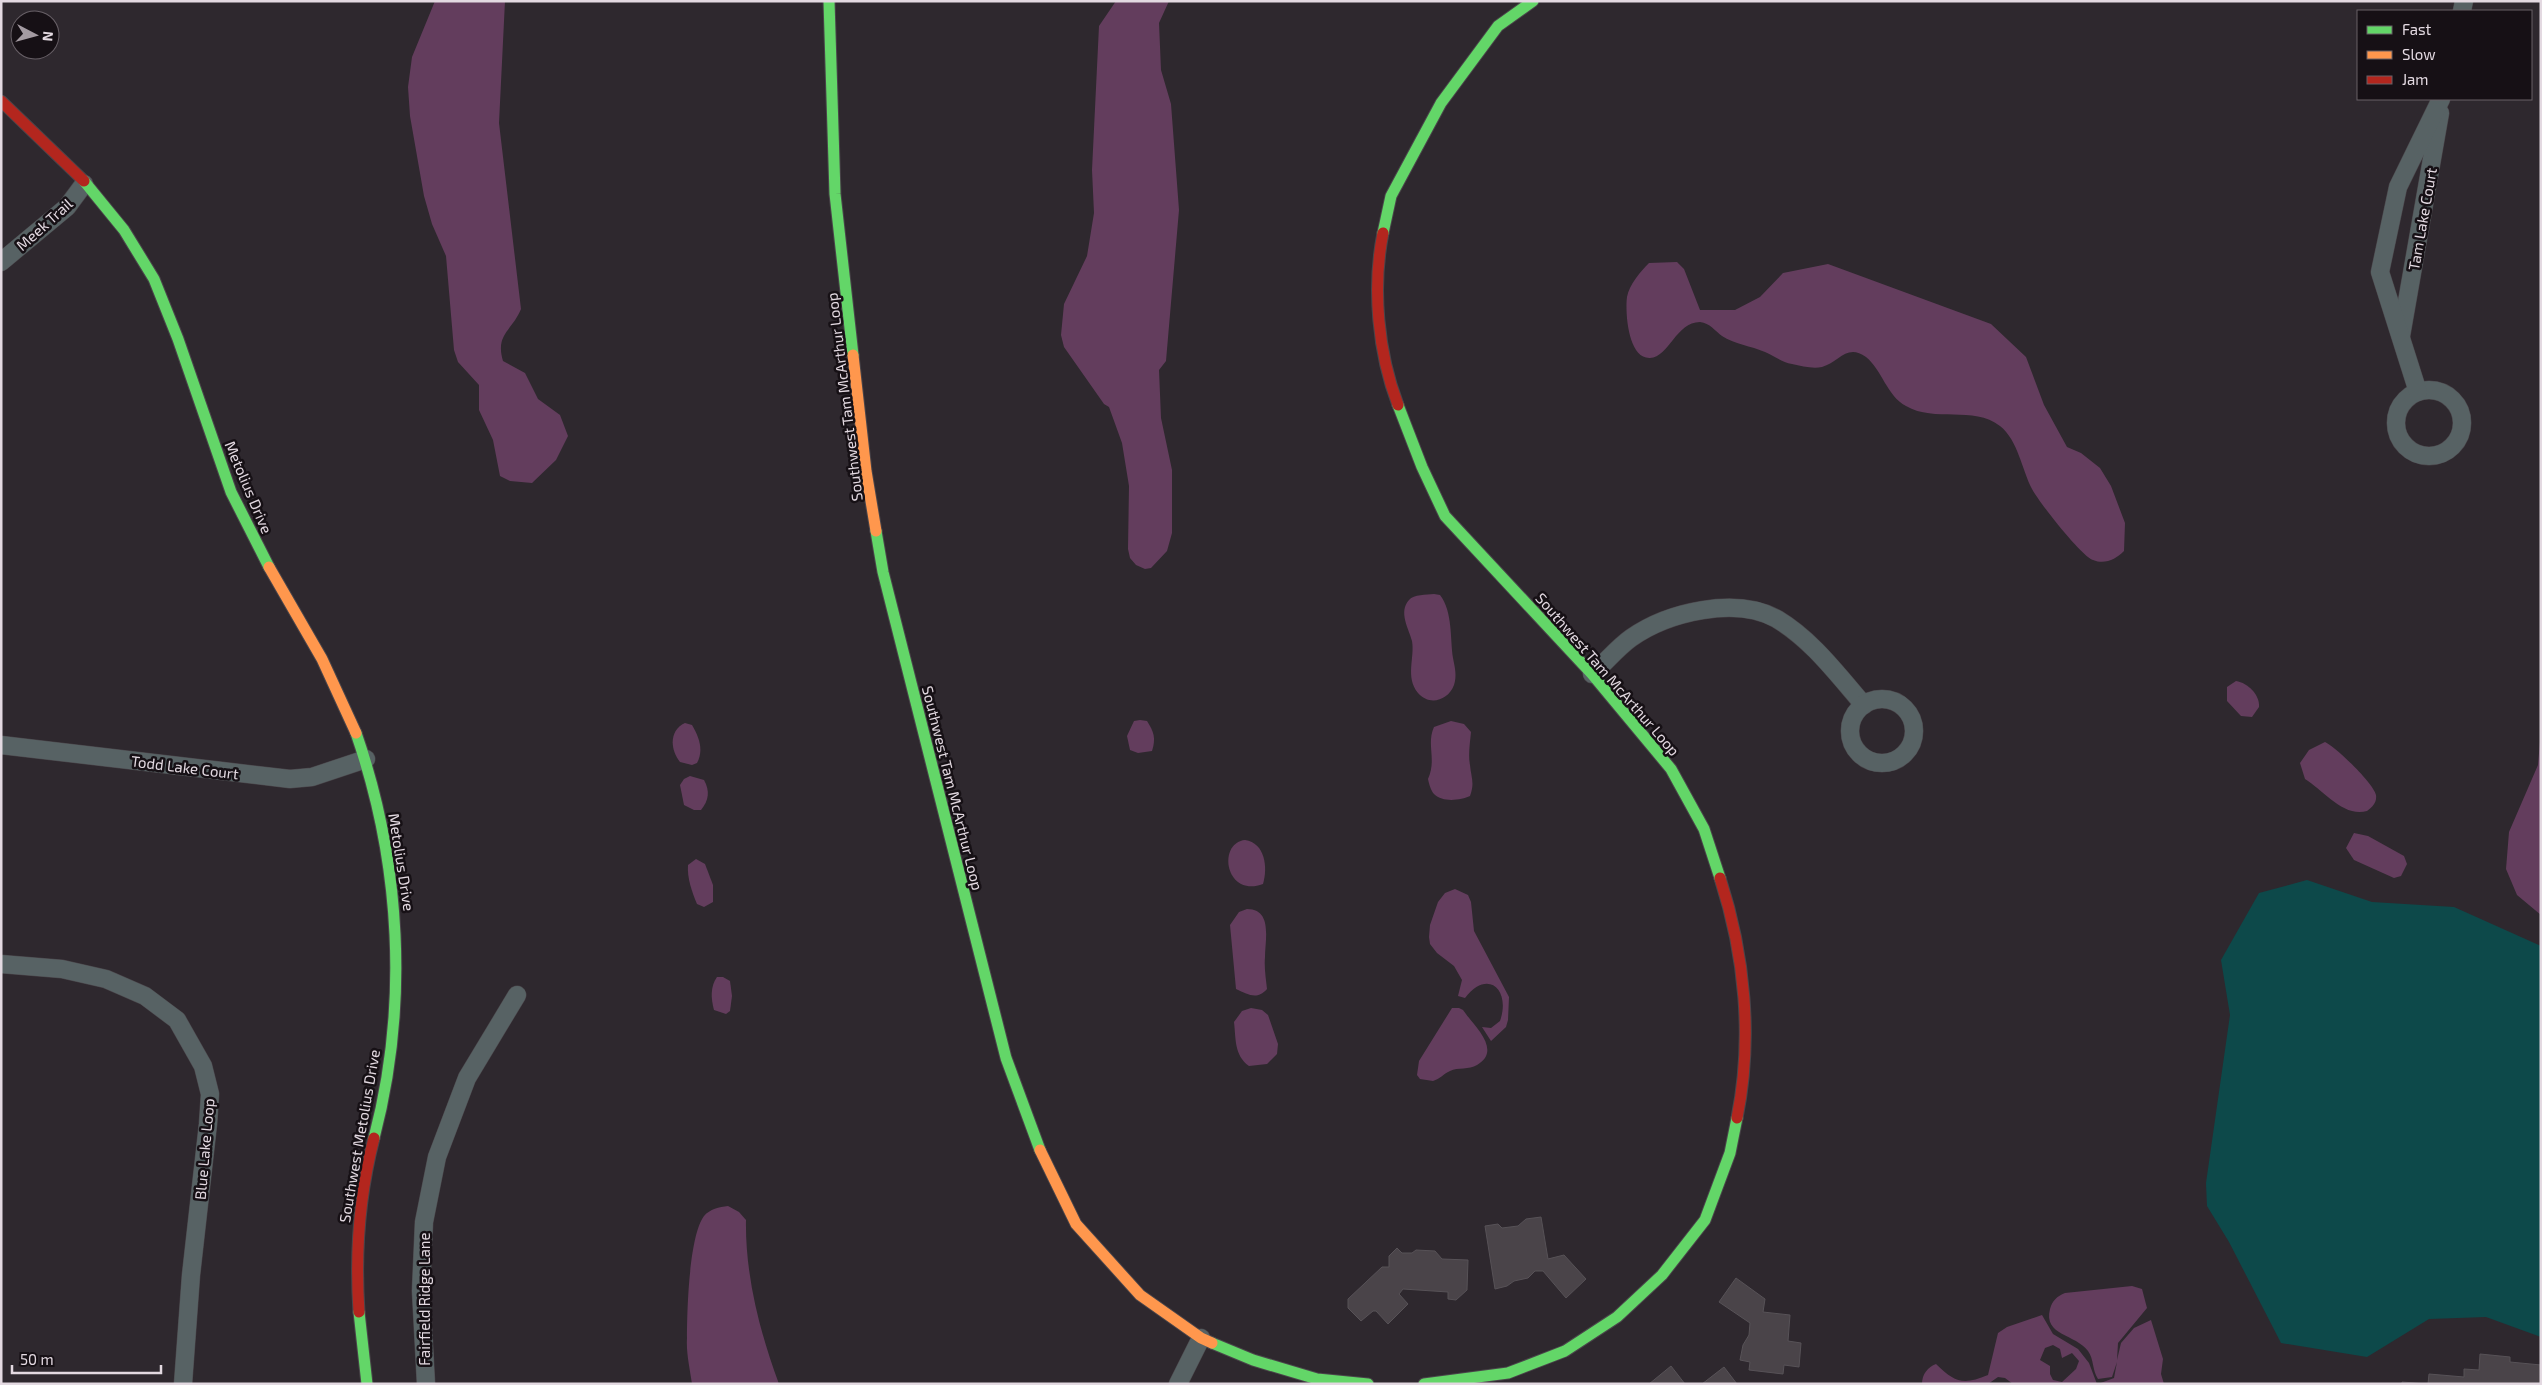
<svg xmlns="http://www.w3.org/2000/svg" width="2542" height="1385" viewBox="0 0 2542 1385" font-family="'Exo 2',sans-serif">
  <rect width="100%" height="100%" fill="#2e282e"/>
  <!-- green -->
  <g fill="#633d5d" fill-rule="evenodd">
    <path d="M 435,1 L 505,1 L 499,123 L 521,309 C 512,331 495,334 503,361 L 525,373 L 538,399 L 560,415 L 568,436 L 556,460 L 532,483 L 510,481 L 500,476 L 493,440 L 479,410 L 479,385 L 458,362 L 454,350 L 446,256 L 432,224 L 424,196 L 410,116 L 408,87 L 412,57 Z"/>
    <path d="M 1116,1 L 1169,1 L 1159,23 L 1161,70 L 1171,104 L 1179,210 L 1166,361 L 1159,370 L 1161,418 L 1172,470 L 1172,533 L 1167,551 L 1151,568 L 1145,569 L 1136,565 L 1130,558 L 1128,549 L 1129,486 L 1122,443 L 1109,407 L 1104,404 L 1064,347 L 1061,335 L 1064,304 L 1087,256 L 1094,213 L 1092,170 L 1099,26 Z"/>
    <path d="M 1677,262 L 1684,269 L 1700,310 L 1735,310 L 1760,297 L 1783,273 L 1828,264 L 1991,324 L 2026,357 L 2044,405 L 2067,447 L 2081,453 L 2100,468 L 2111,486 L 2125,523 L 2124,551 C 2116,559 2105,565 2093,560 C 2081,556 2039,502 2032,489 C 2022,470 2018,440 2000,426 C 1973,405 1935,423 1906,406 C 1887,396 1882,370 1866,357 C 1847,343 1839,362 1822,367 C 1812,369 1802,366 1792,364 C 1782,362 1774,356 1765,352 C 1751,346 1734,344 1722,336 C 1715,331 1710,323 1700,322 C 1676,322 1669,357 1650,358 C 1628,359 1625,312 1627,297 C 1629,285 1641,271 1649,263 Z"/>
    <path d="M 1434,594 L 1440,595 C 1453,612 1450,639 1453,658 C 1455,668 1457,676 1454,685 C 1448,701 1429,706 1418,693 C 1405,677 1415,658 1412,641 C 1409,629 1398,612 1409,600 C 1414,594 1426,595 1434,594 Z"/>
    <path d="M 2236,681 C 2248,683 2260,695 2259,707 L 2252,717 L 2241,716 L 2227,701 L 2227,687 Z"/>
    <path d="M 1140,720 L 1147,721 C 1154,732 1156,738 1152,751 L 1138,753 L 1130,750 L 1127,736 L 1134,721 Z"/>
    <path d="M 1451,721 L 1464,724 L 1471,732 C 1470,743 1468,755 1470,765 C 1471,777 1475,783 1470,796 C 1461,800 1443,803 1434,794 C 1431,791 1429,784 1428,779 C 1437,759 1426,745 1434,727 Z"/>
    <path d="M 685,723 L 692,725 C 699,737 704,750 697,763 L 692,765 L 680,762 C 670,750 669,730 685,723 Z"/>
    <path d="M 2541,730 L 2541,915 L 2517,895 L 2506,869 L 2509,832 L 2538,765 Z"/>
    <path d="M 2325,742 C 2336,747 2374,784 2376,795 C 2377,802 2373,807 2367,811 C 2344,818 2323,790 2305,779 L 2300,763 L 2309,750 Z"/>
    <path d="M 690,776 L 704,780 C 710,791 709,800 701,810 L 694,810 L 684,805 L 680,785 L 684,779 Z"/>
    <path d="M 2354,833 L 2368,836 L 2404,856 L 2407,864 L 2401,876 L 2394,878 L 2354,860 L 2346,848 Z"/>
    <path d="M 1245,840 C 1265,843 1268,867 1263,884 C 1225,898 1217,843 1245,840 Z"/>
    <path d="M 696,859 L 705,864 L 713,885 L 713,902 L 704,907 L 697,904 C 692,892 687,878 688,865 Z"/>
    <path d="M 1455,889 L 1468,895 L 1471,902 L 1474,931 L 1509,997 L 1508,1020 L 1506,1027 L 1491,1041 L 1482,1027 L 1491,1028 L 1500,1021 C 1511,990 1488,968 1465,998 L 1458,996 L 1462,980 L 1454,966 L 1437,953 L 1430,944 L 1429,937 L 1430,925 L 1438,902 L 1445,893 Z"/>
    <path d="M 1247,909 C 1273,909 1265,940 1265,957 C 1264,968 1266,979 1267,989 C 1257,1000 1249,995 1236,989 L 1230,925 L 1239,912 Z"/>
    <path d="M 717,977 L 723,977 L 730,981 L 732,996 L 730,1011 L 726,1014 L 714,1010 C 711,999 710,987 717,977 Z"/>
    <path d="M 1251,1008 L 1262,1010 L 1268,1015 L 1278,1044 L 1277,1054 L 1267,1064 L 1249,1066 C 1234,1055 1236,1039 1234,1022 L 1242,1011 Z"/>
    <path d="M 1452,1008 L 1459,1008 L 1463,1010 C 1473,1025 1503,1050 1477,1065 C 1469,1070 1458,1067 1450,1071 C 1443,1074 1440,1079 1433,1081 L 1420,1079 L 1417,1075 L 1419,1061 Z"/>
    <path d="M 728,1206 L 739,1212 L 746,1220 C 745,1275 760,1333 779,1384 L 692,1384 C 690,1369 686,1353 687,1338 C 687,1311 689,1236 704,1216 C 710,1209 719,1207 728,1206 Z"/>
    <path d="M 2132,1286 L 2142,1289 L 2147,1308 L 2118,1343 L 2117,1360 L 2121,1343 L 2134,1328 L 2151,1320 L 2163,1359 L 2161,1374 L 2164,1384 L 2098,1384 L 2114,1378 L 2117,1362 L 2112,1377 L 2098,1379 C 2092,1370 2094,1359 2088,1351 C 2076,1334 2043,1336 2050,1309 C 2052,1301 2057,1296 2065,1293 Z"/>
    <path d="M 2042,1315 L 2053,1334 L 2078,1349 L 2089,1363 L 2097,1384 L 2013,1384 L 2005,1378 L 1998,1377 L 1988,1384 L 1922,1384 C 1922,1374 1928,1367 1936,1364 C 1955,1383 1964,1385 1988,1375 L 1998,1333 L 2007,1327 ZM 2053,1345 L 2060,1349 L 2062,1358 L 2072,1353 L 2079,1361 L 2076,1369 L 2062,1382 L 2053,1380 L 2050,1374 L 2050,1366 L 2040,1360 L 2045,1348 Z"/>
  </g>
  <!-- water -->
  <path fill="#0d494a" d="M 2307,880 L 2372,902 L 2454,907 L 2541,946 L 2541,1337 L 2486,1317 L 2429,1319 L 2367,1357 L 2281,1343 L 2229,1242 L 2207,1206 L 2206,1183 L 2230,1015 L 2221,960 L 2259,893 Z"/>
  <!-- building -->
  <g fill="#4a4449" stroke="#575257">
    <path d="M 1541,1217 L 1548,1259 L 1564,1255 L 1586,1279 L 1566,1298 L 1543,1271 L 1535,1271 L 1528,1278 L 1514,1281 L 1507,1286 L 1495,1289 L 1485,1226 L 1498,1224 L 1502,1228 L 1518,1226 L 1526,1219 Z"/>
    <path d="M 1397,1248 L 1402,1253 L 1412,1253 L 1416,1250 L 1435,1251 L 1442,1259 L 1468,1260 L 1467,1290 L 1456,1300 L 1448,1299 L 1448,1292 L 1403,1289 L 1399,1294 L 1408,1304 L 1388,1324 L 1376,1311 L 1373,1311 L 1361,1321 L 1348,1308 L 1348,1299 L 1382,1267 L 1389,1267 L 1389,1256 Z"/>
    <path d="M 1736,1278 L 1765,1299 L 1763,1312 L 1790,1315 L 1788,1341 L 1801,1343 L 1799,1367 L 1784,1365 L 1783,1374 L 1749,1370 L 1750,1362 L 1740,1360 L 1743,1345 L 1749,1335 L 1750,1323 L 1719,1302 Z"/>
    <path d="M 2480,1354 L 2510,1357 L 2510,1362 L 2541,1365 L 2541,1384 L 2402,1384 L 2402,1382 L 2428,1384 L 2429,1374 L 2464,1377 L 2464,1369 L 2479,1370 Z"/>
    <path d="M 1671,1366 L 1685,1384 L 1649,1384 Z"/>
    <path d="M 1724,1367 L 1737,1384 L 1702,1384 Z"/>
  </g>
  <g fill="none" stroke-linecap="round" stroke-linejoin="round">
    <!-- street casing -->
    <g stroke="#4a454a" stroke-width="19">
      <g id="street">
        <path d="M 2462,11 L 2464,1"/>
        <path d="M 1,262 L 67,207 L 84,184"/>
        <path d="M 2401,336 L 2440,113"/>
        <circle cx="2429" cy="423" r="33"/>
        <path d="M 2418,392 L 2380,272 L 2398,187 L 2441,99"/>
        <path d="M 1592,674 C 1605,663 1617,648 1631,638 C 1668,612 1736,596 1777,619 C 1812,640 1837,674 1864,705"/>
        <circle cx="1882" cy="731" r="32"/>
        <path d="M 1,745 L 290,779 L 312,777 L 366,759"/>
        <path d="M 1,964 L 62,969 L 106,979 L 145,996 L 177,1020 L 203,1066 L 210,1094 L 208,1124 L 191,1275 L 183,1384"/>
        <path d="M 426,1384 L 421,1291 L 424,1222 L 437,1157 L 467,1078 L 517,995"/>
        <path d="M 1178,1384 L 1201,1338"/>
      </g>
    </g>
    <!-- fast casing -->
    <g stroke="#4a454a" stroke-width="13">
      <g id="fast">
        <path d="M 829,1 L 835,194 L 853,355"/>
        <path d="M 84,181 L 124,230 L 154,279 L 178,339 L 231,492 L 269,567"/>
        <path d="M 1383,233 L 1391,196 L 1441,103 L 1498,26 L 1533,1"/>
        <path d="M 1398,405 L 1422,467 L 1445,516 L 1592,674 L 1671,769 L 1704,829 L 1720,878"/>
        <path d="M 876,531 L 883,572 L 1006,1058 L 1040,1150"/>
        <path d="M 356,733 C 401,863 409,1005 374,1138"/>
        <path d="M 359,1312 L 367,1384"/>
        <path d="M 1212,1343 L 1253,1360 L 1317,1379 L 1368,1384"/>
        <path d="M 1424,1384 L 1508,1373 L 1565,1351 L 1617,1317 L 1662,1275 L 1705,1220 L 1730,1153 L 1737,1118"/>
      </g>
    </g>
    <!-- slow casing -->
    <g stroke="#4a454a" stroke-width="13">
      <g id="slow">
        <path d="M 853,355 L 866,471 L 876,531"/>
        <path d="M 269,567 L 322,659 L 356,733"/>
        <path d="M 1040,1150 L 1076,1224 L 1140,1295 L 1201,1338 L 1212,1343"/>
      </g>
    </g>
    <!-- jam casing -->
    <g stroke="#4a454a" stroke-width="13">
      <g id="jam">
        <path d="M 1,101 L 84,181"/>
        <path d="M 1383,233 C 1372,288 1378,353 1398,405"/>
        <path d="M 1720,878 C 1745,955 1753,1039 1737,1118"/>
        <path d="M 359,1312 C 355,1253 359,1196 374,1138"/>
      </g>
    </g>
    <!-- street -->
    <use href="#street" stroke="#576264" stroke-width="18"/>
    <!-- fast -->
    <use href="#fast" stroke="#63d668" stroke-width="11"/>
    <!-- slow -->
    <use href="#slow" stroke="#ff974d" stroke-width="11"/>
    <!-- jam -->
    <use href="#jam" stroke="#b3261e" stroke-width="11"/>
  </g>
  <g text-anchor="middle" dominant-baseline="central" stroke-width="5" stroke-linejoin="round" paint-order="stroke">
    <!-- street labels -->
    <g font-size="15" fill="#e3d9e1" stroke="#161015">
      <text transform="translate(2422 219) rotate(-80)">Tam Lake Court</text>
      <text transform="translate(44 224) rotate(-42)">Meek Trail</text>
      <text transform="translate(844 397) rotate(-97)">Southwest Tam McArthur Loop</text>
      <text transform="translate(249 487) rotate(67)">Metolius Drive</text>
      <text transform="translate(1608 674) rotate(49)">Southwest Tam McArthur Loop</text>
      <text transform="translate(185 767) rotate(7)">Todd Lake Court</text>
      <text transform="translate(953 788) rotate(76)">Southwest Tam McArthur Loop</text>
      <text transform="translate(402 862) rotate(81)">Metolius Drive</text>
      <text transform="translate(359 1136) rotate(-80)">Southwest Metolius Drive</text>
      <text transform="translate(204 1149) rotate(-85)">Blue Lake Loop</text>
      <text transform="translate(424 1299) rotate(-90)">Fairfield Ridge Lane</text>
    </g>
  </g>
  <!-- border -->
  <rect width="2542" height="1385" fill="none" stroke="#e3d9e1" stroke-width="5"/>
  <!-- legend -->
  <rect x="2357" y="10" width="175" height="90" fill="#161015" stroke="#686067"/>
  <rect x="2367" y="26" width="25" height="8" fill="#63d668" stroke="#686067"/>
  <text x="2402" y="35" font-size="15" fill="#e3d9e1">Fast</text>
  <rect x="2367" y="51" width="25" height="8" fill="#ff974d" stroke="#686067"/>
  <text x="2402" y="60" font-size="15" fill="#e3d9e1">Slow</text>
  <rect x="2367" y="76" width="25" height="8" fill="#b3261e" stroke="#686067"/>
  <text x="2402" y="85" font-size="15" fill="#e3d9e1">Jam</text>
  <!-- north arrow -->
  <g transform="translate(35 35) rotate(96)"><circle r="24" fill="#161015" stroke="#686067"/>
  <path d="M0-4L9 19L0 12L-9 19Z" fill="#a49ba2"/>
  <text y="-8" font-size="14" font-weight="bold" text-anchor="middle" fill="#e3d9e1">N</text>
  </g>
  <!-- scale -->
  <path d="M12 1365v8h149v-8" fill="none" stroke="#e3d9e1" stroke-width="2.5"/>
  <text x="20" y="1365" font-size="15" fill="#e3d9e1" stroke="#161015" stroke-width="4" paint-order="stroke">50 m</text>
</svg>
